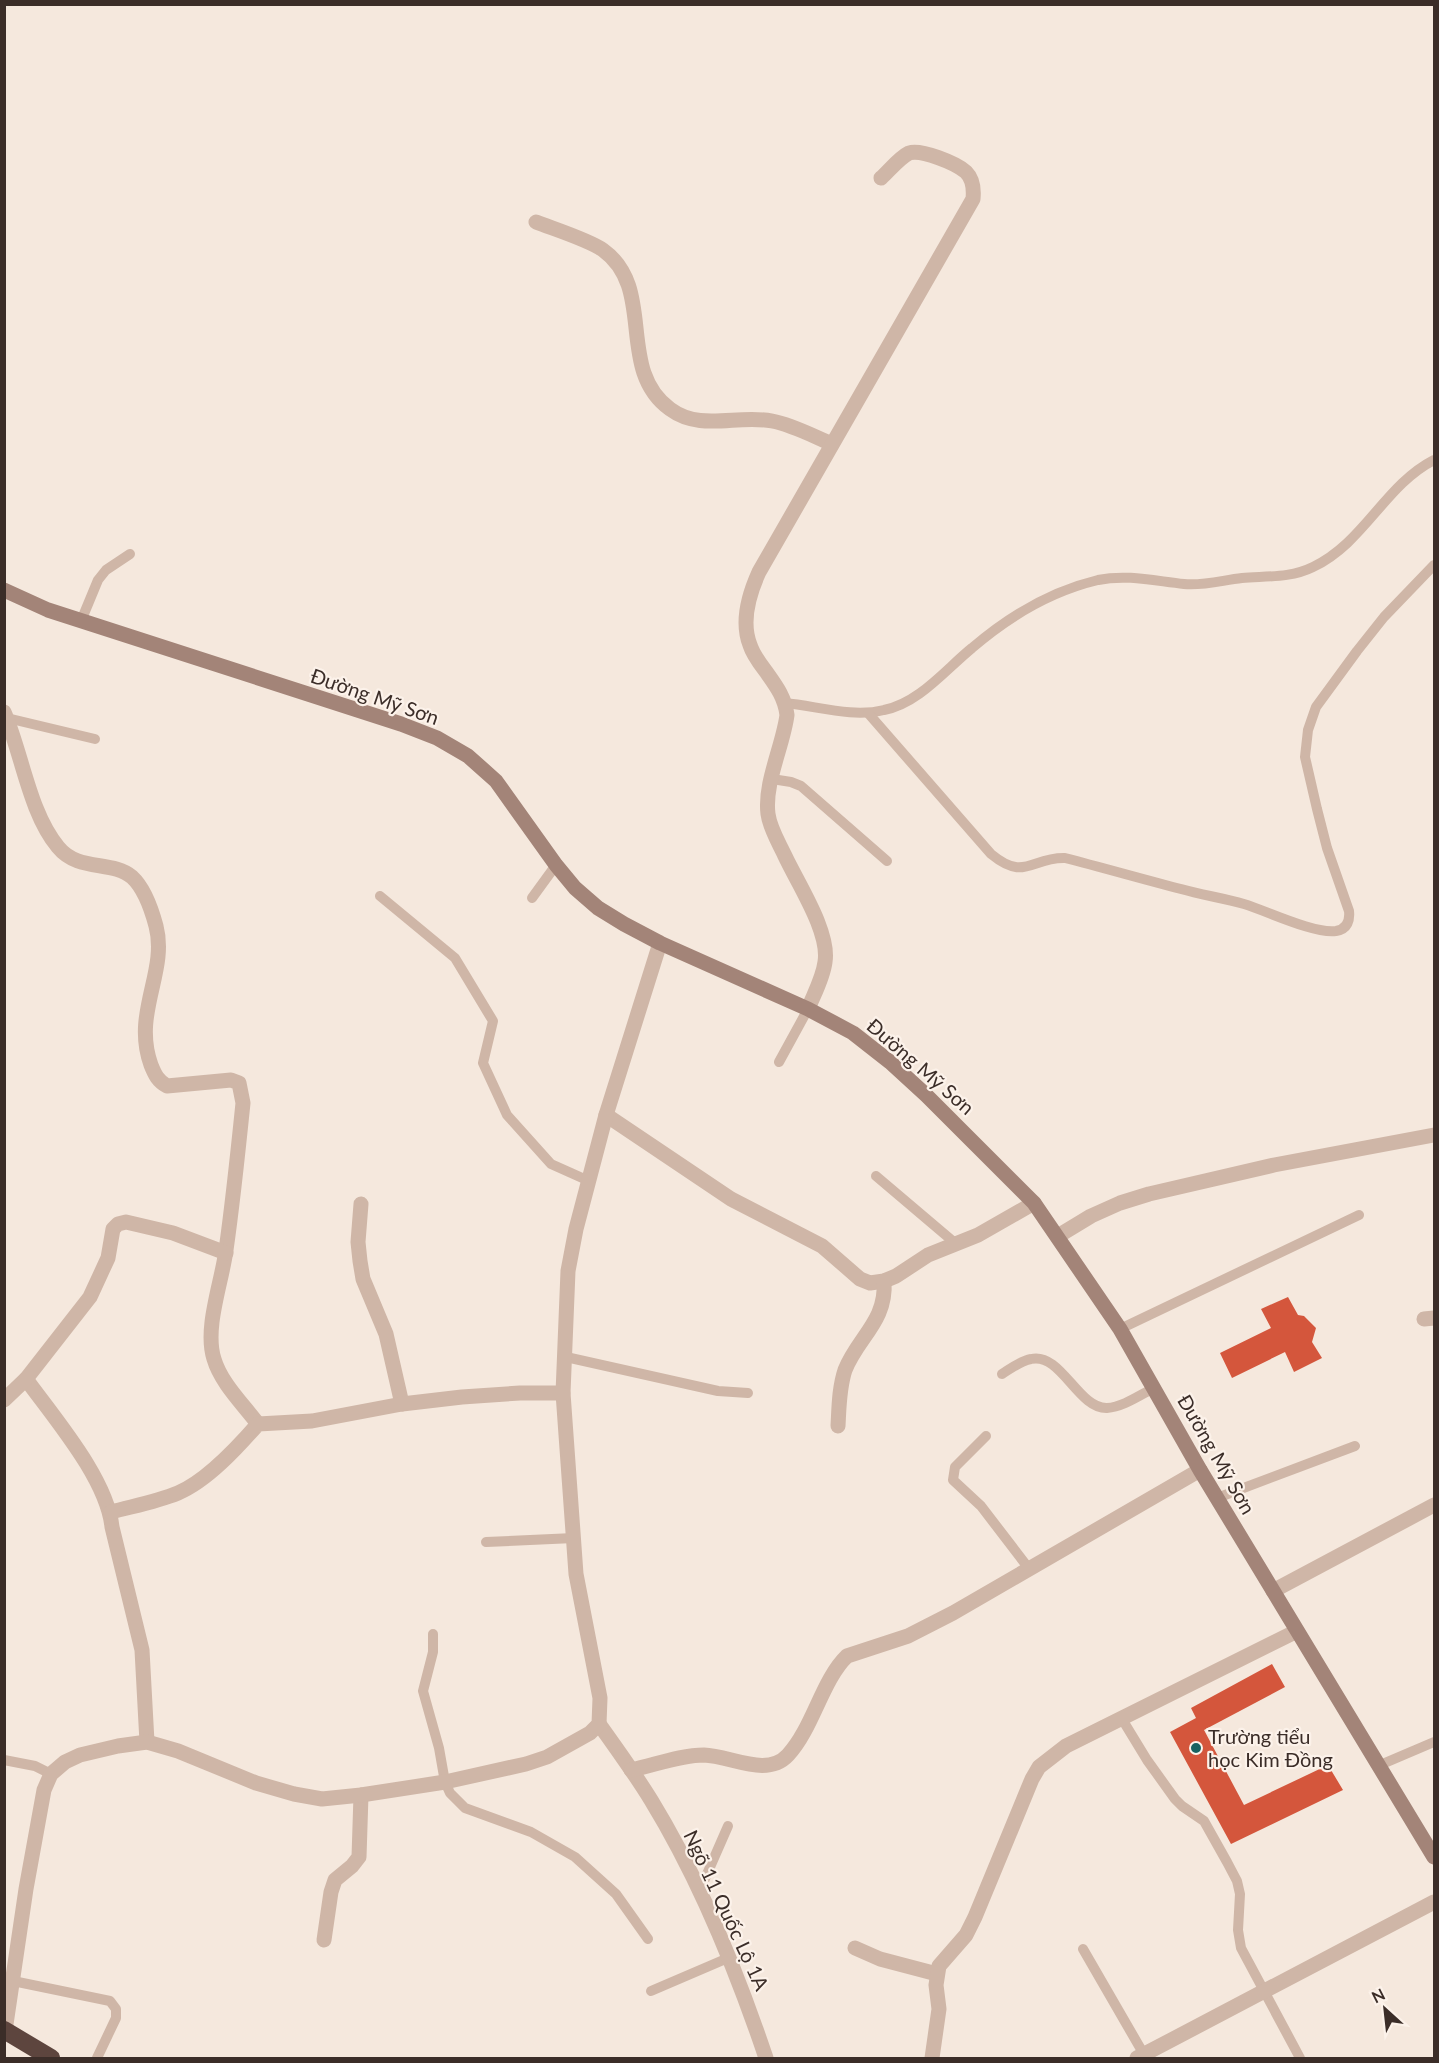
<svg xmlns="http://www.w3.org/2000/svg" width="1439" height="2063" viewBox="0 0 1439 2063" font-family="Lato,sans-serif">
  <rect width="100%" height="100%" fill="#f5e8dd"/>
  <!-- building -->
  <g fill="#d4563c">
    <path d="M 1288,1297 L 1298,1315 L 1304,1316 L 1316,1328 L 1312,1342 L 1322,1358 L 1294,1372 L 1285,1352 L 1232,1378 L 1220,1353 L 1271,1328 L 1261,1309 Z"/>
    <path d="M 1272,1664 L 1285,1687 L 1204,1730 L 1244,1805 L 1328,1765 L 1343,1790 L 1231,1844 L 1170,1732 L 1196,1718 L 1191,1708 Z"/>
  </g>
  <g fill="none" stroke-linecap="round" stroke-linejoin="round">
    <!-- lane -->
    <g stroke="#cfb6a7" stroke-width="10">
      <path d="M 81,621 L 98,580 L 106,570 L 130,554"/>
      <path d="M 785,703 C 817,706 852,718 884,710 C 919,703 945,670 972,648 C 1008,617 1052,591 1098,580 C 1127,574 1155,581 1184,584 C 1204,586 1223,580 1242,578 C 1267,576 1291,578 1313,567 C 1364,543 1385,485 1434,460"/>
      <path d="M 868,713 L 991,854 C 1025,882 1031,857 1065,858 C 1104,868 1142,879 1181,889 C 1202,895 1223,898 1244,904 C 1267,911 1314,934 1336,931 C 1348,929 1350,920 1349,911 L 1327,848 L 1317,809 L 1305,757 L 1308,730 L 1316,707 L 1357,651 L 1384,617 L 1434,565"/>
      <path d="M 7,718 L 95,739"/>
      <path d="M 772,779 L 791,782 L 801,786 L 887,861"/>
      <path d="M 380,896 L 455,958 L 493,1021 L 483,1063 L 507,1115 L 551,1164 L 589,1181"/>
      <path d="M 532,898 L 556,865"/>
      <path d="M 779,1062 L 808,1009"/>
      <path d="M 876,1176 L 955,1243"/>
      <path d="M 1120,1329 L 1359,1215"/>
      <path d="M 566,1357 L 718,1391 L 748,1393"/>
      <path d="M 1002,1374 C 1010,1369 1020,1361 1031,1359 C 1061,1352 1078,1409 1107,1408 C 1123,1407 1140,1395 1154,1388"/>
      <path d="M 986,1436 L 955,1467 L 953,1480 L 981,1506 L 1030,1570"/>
      <path d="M 1217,1498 L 1355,1446"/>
      <path d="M 486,1542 L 574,1538"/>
      <path d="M 433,1634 L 433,1652 L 423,1691 L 439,1748 L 445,1782 L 450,1793 L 465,1808 L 531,1832 L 575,1857 L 616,1894 L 648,1939"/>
      <path d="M 1122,1719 L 1147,1760 L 1175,1799 L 1182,1806 L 1204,1821 L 1227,1862 L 1237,1881 L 1240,1894 L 1238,1930 L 1241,1948 L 1300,2058"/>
      <path d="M 4,1760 L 35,1766 L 51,1774"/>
      <path d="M 1380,1765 L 1434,1742"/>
      <path d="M 700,1890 L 728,1826"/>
      <path d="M 1083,1949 L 1146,2058"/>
      <path d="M 13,1981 L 110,2001 L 116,2009 L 116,2018 L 97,2058"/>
      <path d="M 651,1991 L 728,1958"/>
    </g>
    <!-- street -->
    <g stroke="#cfb6a7" stroke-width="15">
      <path d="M 536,222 C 554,229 589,240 603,250 C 657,289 615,369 670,409 C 701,432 737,414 772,421 C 793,425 813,436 832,444"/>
      <path d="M 4,712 C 22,753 29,812 58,847 C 78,872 112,860 132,877 C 144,888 152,911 156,926 C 168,972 132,1013 151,1065 C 155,1075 158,1081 167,1086 L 231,1080 L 239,1083 L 243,1103 C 238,1152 233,1201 226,1250 C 222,1282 204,1328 214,1359 C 221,1383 243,1404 258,1424"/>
      <path d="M 808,1009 C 814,994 823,978 825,962 C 830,932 798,884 785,856 C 779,843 770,829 768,814 C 764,783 783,746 787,715 C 785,698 777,687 767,673 C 761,665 753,655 750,645 C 741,622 749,594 759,572 L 973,199 C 974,189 973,179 966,172 C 956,163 921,149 909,153 C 899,158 889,171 881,178"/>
      <path d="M 606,1115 L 731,1199 L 822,1246 L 860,1279 L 870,1283 L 884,1281 L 896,1276 L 928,1255 L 978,1235 L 1034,1203"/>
      <path d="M 361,1204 L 358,1242 L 360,1261 L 363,1279 L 386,1334 L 402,1404"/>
      <path d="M 1058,1236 L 1091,1216 L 1120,1203 L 1149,1194 L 1274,1165 L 1434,1135"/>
      <path d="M 1424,1319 L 1434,1318"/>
      <path d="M 26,1379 C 55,1419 107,1479 112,1527 L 142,1650 L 147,1742"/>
      <path d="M 4,1400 L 26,1379 L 90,1297 L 108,1258 L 113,1229 L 118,1224 L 126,1222 L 173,1233 L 226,1253"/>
      <path d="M 838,1426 C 839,1408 839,1388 845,1370 C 858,1337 887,1321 884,1281"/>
      <path d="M 111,1512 C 133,1506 156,1502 178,1493 C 207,1481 238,1447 258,1424 L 312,1421 L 402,1404 L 462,1397 L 520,1393 L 563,1393"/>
      <path d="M 1273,1591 L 1434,1505"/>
      <path d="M 599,1724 C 617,1749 635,1774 651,1800 C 700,1880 736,1969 766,2058"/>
      <path d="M 631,1770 C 655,1765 680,1755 704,1755 C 731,1756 767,1778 788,1755 C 813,1728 822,1680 847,1656 L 908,1636 L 953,1613 L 1200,1470"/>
      <path d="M 324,1940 L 331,1892 L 335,1880 L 352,1866 L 359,1857 L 361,1795"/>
      <path d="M 855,1948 L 880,1959 L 937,1974"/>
      <path d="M 5,2031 L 26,1889 L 44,1790 L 51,1774 L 65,1762 L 80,1755 L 118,1746 L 147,1742 L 178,1751 L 256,1783 L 294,1794 L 322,1799 L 361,1795 L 445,1782 L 526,1764 L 547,1757 L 590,1733 L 599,1724 L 600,1698 L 576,1574 L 563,1393 L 568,1271 L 576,1229 L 606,1115 L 660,943"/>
      <path d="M 932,2058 L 939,2009 L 936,1985 L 939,1966 L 966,1935 L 975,1917 L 1032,1779 L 1039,1767 L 1066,1746 L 1297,1631"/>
      <path d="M 1137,2058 L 1434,1902"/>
    </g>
    <!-- secondary -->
    <path stroke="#a38478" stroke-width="15" d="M 4,590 L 48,610 L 401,724 L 437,738 L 468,756 L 496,781 L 556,865 L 575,888 L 598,908 L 624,924 L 660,943 L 808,1009 L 853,1033 L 890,1062 L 926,1095 L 1034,1203 L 1120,1329 L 1200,1470 L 1434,1857"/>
    <!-- highway -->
    <path stroke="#5d453e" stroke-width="18" d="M 4,2030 L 51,2058"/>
  </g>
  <!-- markers -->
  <circle fill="#186261" stroke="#fcf2ea" stroke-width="2" cx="1196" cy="1748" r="6"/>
  <g text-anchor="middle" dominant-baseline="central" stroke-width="4.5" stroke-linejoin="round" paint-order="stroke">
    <!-- street labels -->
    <g font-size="20" fill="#3b2d28" stroke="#fcf2ea">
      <text transform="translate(375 696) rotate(19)">Đường Mỹ Sơn</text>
      <text transform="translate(921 1066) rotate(41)">Đường Mỹ Sơn</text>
      <text transform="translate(1217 1454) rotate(60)">Đường Mỹ Sơn</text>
      <text transform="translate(727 1910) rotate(65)">Ngõ 11 Quốc Lộ 1A</text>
    </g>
    <!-- poi labels -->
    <g font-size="20" fill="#3b2d28" stroke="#fcf2ea" text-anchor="start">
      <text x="1208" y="1736">Trường tiểu<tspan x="1208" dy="23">học Kim Đồng</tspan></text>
    </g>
  </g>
  <!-- border -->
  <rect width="1439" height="2063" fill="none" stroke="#3b2d28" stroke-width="12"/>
  <!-- north arrow -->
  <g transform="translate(1385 2009) rotate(333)" stroke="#fcf2ea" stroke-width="4.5" paint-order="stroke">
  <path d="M0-4.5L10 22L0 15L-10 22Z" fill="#3b2d28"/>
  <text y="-9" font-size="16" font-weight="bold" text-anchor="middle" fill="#3b2d28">N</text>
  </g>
</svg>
